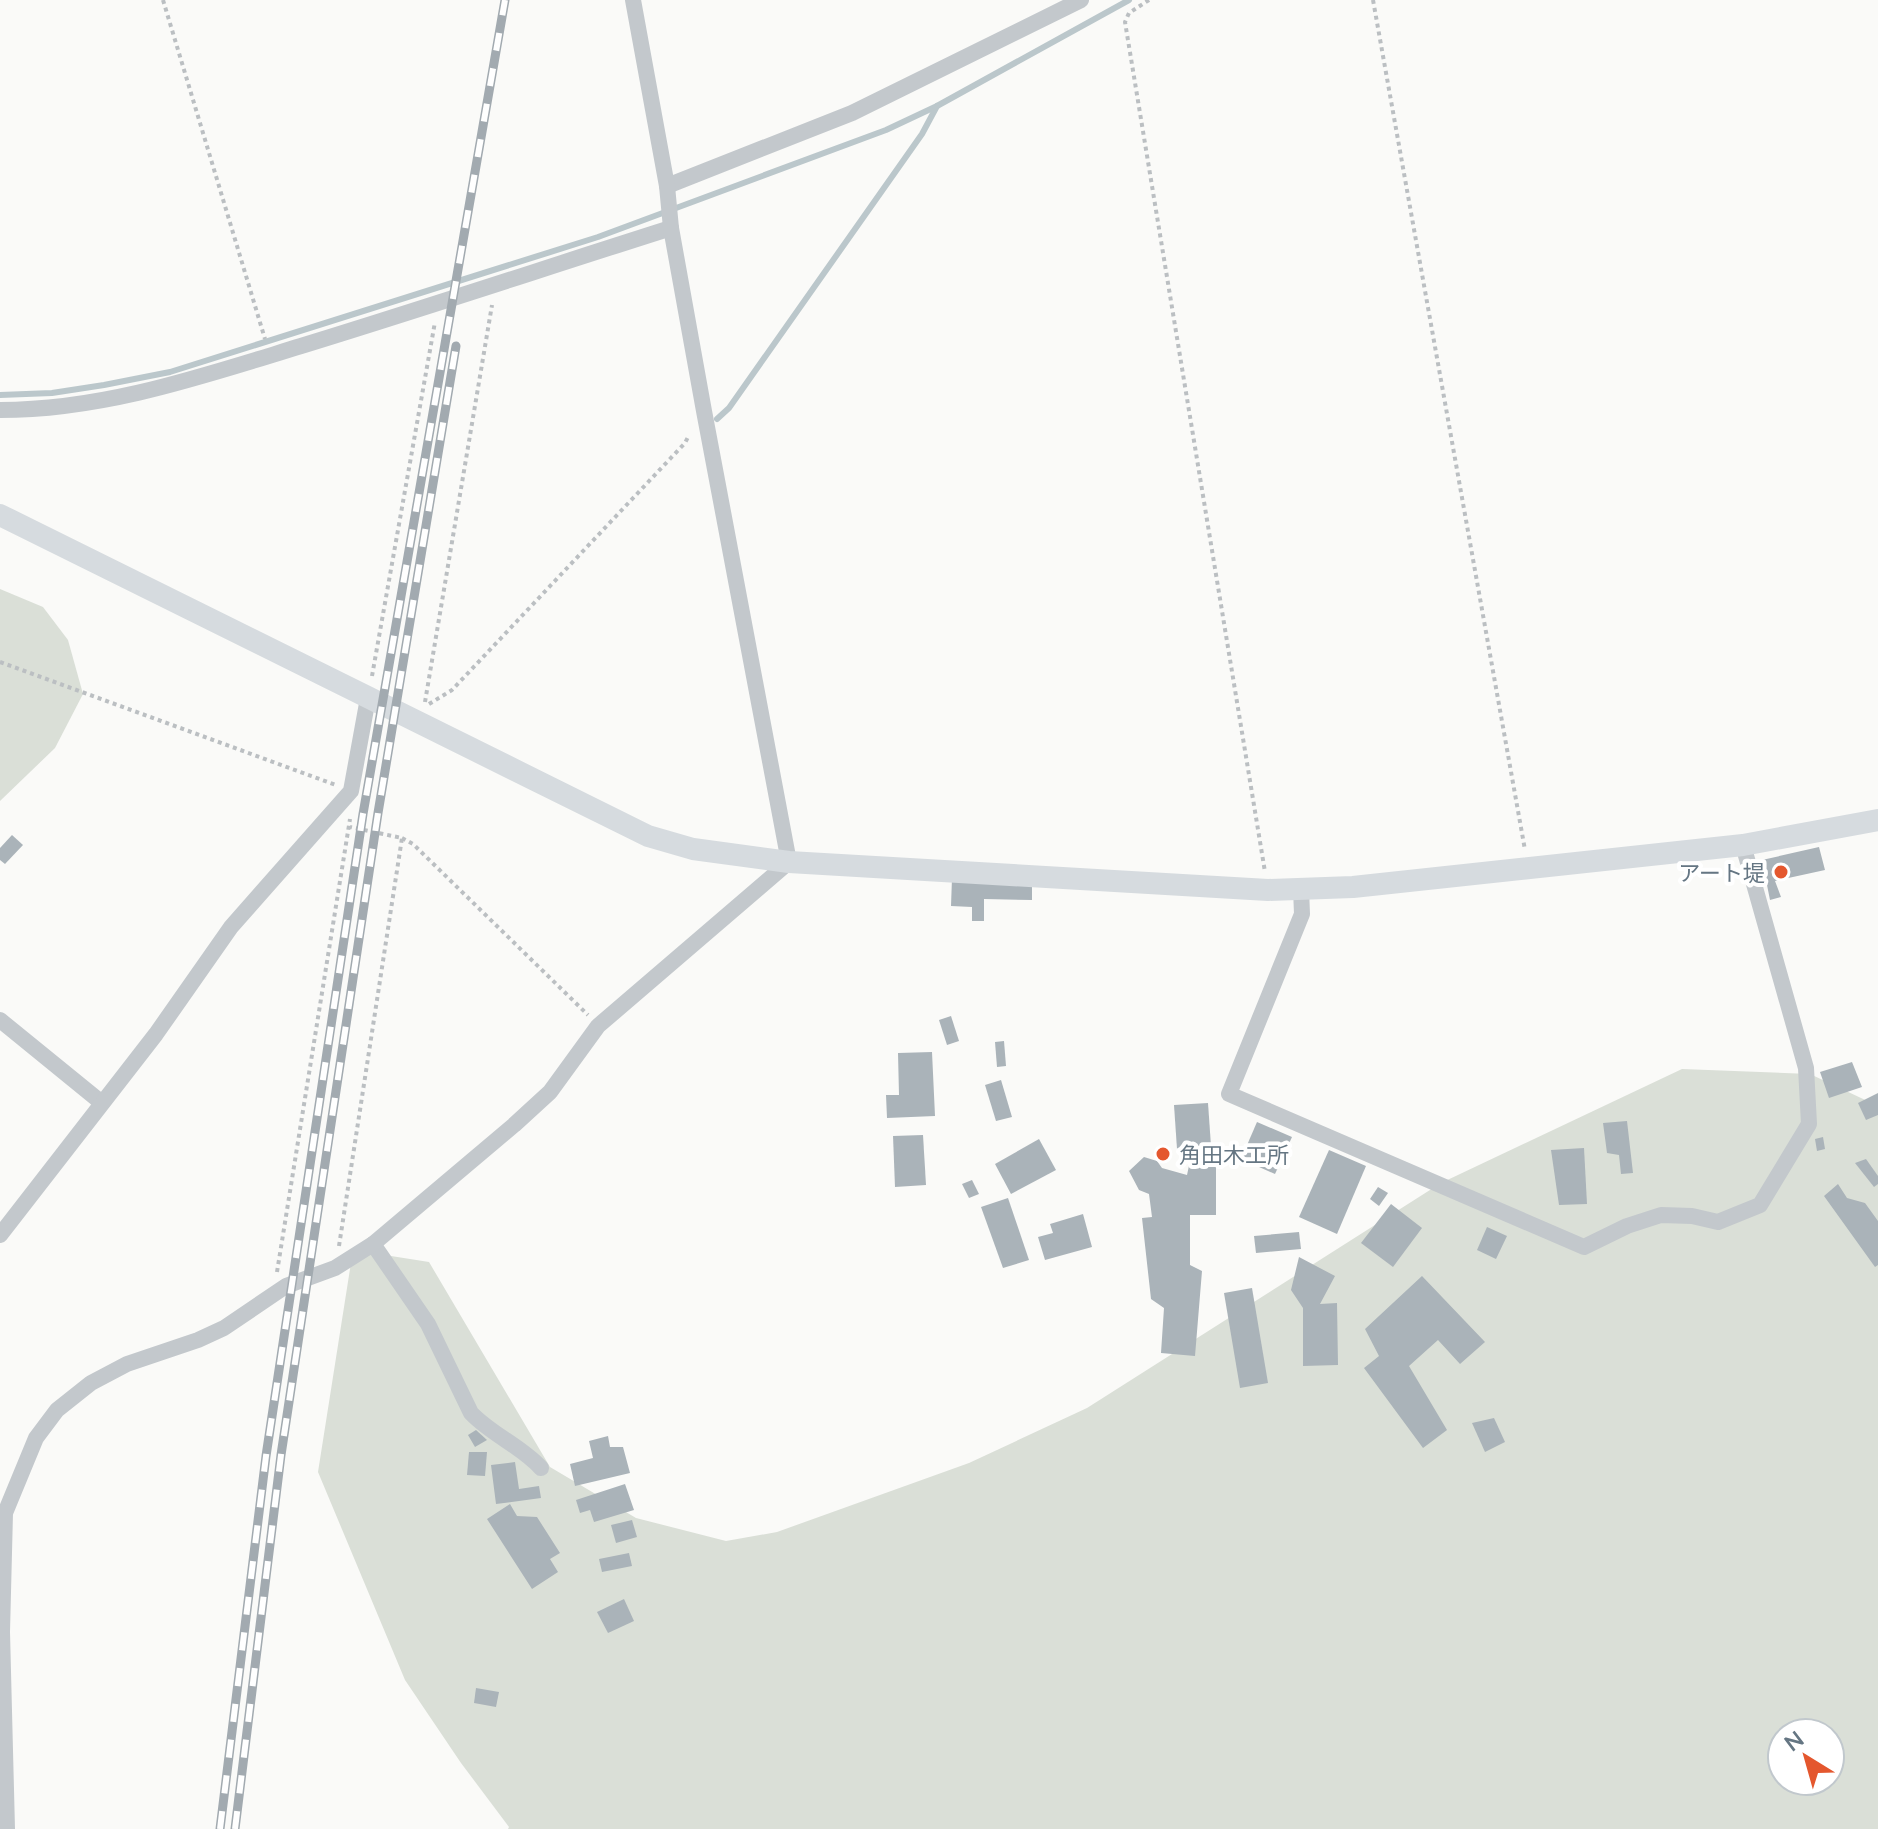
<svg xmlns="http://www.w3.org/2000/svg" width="1878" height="1829" viewBox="0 0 1878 1829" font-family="Lato,'Noto Sans JP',sans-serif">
  <rect width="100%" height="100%" fill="#fafaf8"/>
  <!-- green -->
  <g fill="#dadfd7" fill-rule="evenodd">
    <path d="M 0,589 L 43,607 L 68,640 L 83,694 L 55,748 L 0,801 Z"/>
    <path d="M 1682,1069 L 1810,1074 L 1878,1106 L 1878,1829 L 508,1829 L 509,1827 L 461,1763 L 405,1680 L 318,1472 L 353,1250 L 429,1262 L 550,1467 L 636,1518 L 726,1541 L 777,1532 L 969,1463 L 1087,1408 L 1441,1183 ZM 1782,1733 L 1830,1733 L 1830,1781 L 1782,1781 Z"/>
  </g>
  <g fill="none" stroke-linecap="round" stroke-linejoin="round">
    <!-- stream -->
    <g stroke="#bbc7cb" stroke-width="6">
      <path d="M 0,395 L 52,393 L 104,385 L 170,372 L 598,237 L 886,130 L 937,106 L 1129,0"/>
      <path d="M 717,419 L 729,408 L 922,134 L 937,106"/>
    </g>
  </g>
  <!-- building -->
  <g fill="#aab3b9">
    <path d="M 12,835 L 23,845 L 5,864 L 0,860 L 0,848 Z"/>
    <path d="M 1819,847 L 1825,870 L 1775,881 L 1781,897 L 1770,900 L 1762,860 Z"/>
    <path d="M 952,878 L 1032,880 L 1032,900 L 984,899 L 984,921 L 972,921 L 972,907 L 951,906 Z"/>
    <path d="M 951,1016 L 959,1041 L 947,1045 L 939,1020 Z"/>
    <path d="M 1004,1041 L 1006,1066 L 997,1067 L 995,1042 Z"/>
    <path d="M 932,1052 L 935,1116 L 887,1118 L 886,1095 L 899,1095 L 898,1053 Z"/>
    <path d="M 1852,1062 L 1862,1087 L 1829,1098 L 1820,1072 Z"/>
    <path d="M 1001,1080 L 1012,1117 L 996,1121 L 985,1085 Z"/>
    <path d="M 1878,1093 L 1878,1115 L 1866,1120 L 1858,1103 Z"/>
    <path d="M 1208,1103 L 1211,1146 L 1177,1149 L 1174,1105 Z"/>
    <path d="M 1627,1121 L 1633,1173 L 1621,1174 L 1619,1155 L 1607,1153 L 1603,1123 Z"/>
    <path d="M 1257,1122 L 1292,1137 L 1275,1174 L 1241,1159 Z"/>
    <path d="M 923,1135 L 926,1185 L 895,1187 L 893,1136 Z"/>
    <path d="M 1823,1137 L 1825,1149 L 1817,1151 L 1815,1139 Z"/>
    <path d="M 1039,1139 L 1056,1170 L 1011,1194 L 995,1164 Z"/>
    <path d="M 1584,1148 L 1587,1204 L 1559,1205 L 1551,1150 Z"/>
    <path d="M 1329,1150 L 1366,1166 L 1337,1234 L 1299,1217 Z"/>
    <path d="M 1144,1157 L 1157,1161 L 1162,1168 L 1187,1175 L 1190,1161 L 1216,1161 L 1216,1215 L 1190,1215 L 1190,1265 L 1202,1271 L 1195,1356 L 1161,1353 L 1164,1308 L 1151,1299 L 1142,1218 L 1152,1217 L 1149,1194 L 1139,1190 L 1129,1171 Z"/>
    <path d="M 1866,1159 L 1878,1176 L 1878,1184 L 1874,1187 L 1855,1163 Z"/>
    <path d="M 972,1180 L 979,1194 L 969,1198 L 962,1184 Z"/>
    <path d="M 1838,1184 L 1847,1198 L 1865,1203 L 1878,1221 L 1878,1265 L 1875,1267 L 1824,1196 Z"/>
    <path d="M 1378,1187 L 1388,1193 L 1379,1206 L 1370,1199 Z"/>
    <path d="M 1008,1198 L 1029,1260 L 1003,1268 L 981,1207 Z"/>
    <path d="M 1391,1204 L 1422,1228 L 1393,1267 L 1361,1243 Z"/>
    <path d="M 1083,1214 L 1092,1247 L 1045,1260 L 1038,1237 L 1053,1233 L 1050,1224 Z"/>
    <path d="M 1487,1227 L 1507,1236 L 1496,1259 L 1477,1250 Z"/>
    <path d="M 1299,1232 L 1301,1249 L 1256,1253 L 1254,1236 Z"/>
    <path d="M 1299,1257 L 1335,1276 L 1320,1304 L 1337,1303 L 1338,1365 L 1303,1366 L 1303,1308 L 1291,1290 Z"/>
    <path d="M 1422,1276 L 1485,1342 L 1460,1364 L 1438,1340 L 1409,1366 L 1447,1430 L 1423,1448 L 1364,1368 L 1379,1356 L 1365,1329 Z"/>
    <path d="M 1252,1288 L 1268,1383 L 1240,1388 L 1224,1293 Z"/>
    <path d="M 1494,1418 L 1505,1442 L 1485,1452 L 1472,1423 Z"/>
    <path d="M 476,1430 L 487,1440 L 475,1447 L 468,1435 Z"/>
    <path d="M 608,1436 L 610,1447 L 623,1447 L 630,1473 L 575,1486 L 570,1464 L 593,1458 L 589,1441 Z"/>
    <path d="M 469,1452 L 487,1452 L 485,1476 L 467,1475 Z"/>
    <path d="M 515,1462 L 519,1489 L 539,1486 L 541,1498 L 496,1504 L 491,1465 Z"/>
    <path d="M 625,1484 L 634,1510 L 594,1522 L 590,1510 L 580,1513 L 576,1500 Z"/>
    <path d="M 510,1504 L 517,1516 L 537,1517 L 560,1553 L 550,1559 L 558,1572 L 532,1589 L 487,1519 Z"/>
    <path d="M 632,1520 L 637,1537 L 616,1543 L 611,1525 Z"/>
    <path d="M 629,1553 L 632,1566 L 602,1572 L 599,1559 Z"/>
    <path d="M 624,1599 L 634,1621 L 608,1633 L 597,1612 Z"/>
    <path d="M 476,1688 L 499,1692 L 496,1707 L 474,1703 Z"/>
  </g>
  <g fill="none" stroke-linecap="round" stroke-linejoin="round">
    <!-- path -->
    <g stroke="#bbbfc2" stroke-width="4" stroke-dasharray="4 4" stroke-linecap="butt">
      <path d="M 163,0 L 265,339"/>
      <path d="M 1149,0 L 1129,13 L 1125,22 L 1265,872"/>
      <path d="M 1373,0 L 1525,850"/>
      <path d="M 0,662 L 336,785"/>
      <path d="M 372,676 L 435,322"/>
      <path d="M 425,702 L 492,305"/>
      <path d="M 429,704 L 452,690 L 685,443 L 689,435"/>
      <path d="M 402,838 L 413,844 L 588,1015"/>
      <path d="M 339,1246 L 402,838 L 350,827"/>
      <path d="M 277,1272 L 350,819"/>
    </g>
    <!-- street -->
    <g stroke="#c3c8cc" stroke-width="16">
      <path d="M 667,186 L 852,113 L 1081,0"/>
      <path d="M 0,410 C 104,410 203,376 301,346 C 425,308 548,267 671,228"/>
      <path d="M 1301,889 L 1302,914 L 1229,1094 L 1584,1247 L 1627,1226 L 1661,1215 L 1692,1216 L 1718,1222 L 1760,1205 L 1809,1124 L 1806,1068 L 1743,845"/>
      <path d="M 0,1020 L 102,1103"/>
      <path d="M 0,1235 L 156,1034 L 231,927 L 351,791 L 368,698"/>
      <path d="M 373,1244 L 428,1324 L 471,1413 C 492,1435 521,1446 541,1468"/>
      <path d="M 7,1829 L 2,1632 L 5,1513 L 36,1438 L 57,1410 L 91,1383 L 127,1364 L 198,1340 L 224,1328 L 286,1286 L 335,1268 L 373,1244 L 514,1125 L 550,1092 L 598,1026 L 789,862 L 704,411 L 671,228 L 667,186 L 633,0"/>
    </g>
    <!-- secondary -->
    <path stroke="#d6dbdf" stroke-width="22" d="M 0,515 L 648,836 L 693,849 L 789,862 L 1268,890 L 1353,887 L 1743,845 L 1878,820"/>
    <!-- rail casing -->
    <g stroke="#a2aab0" stroke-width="9">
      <g id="rail">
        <path d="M 220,1829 L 266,1456 L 363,814 L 505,0"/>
        <path d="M 235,1829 L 281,1455 L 378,813 L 456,346"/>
      </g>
    </g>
    <!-- rail -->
    <use href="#rail" stroke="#fff" stroke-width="6" stroke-dasharray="18" stroke-linecap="butt"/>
  </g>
  <!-- markers -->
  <g fill="#e4572e" stroke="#fff" stroke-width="3">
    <circle cx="1781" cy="872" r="8"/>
    <circle cx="1163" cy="1154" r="8"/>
  </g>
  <g text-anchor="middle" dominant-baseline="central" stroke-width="8" stroke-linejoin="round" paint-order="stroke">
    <!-- poi labels -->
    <g font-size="22" fill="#657683" stroke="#fff" text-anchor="end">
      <text x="1765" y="872">アート堤</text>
      <text x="1179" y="1154" text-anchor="start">角田木工所</text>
    </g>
  </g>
  <!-- north arrow -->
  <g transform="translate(1806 1757) rotate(323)"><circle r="38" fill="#ffffff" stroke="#c1c8cd" stroke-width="2"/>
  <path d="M0-6L14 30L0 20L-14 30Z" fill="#e4572e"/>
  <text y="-12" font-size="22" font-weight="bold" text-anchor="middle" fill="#657683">N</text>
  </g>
</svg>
